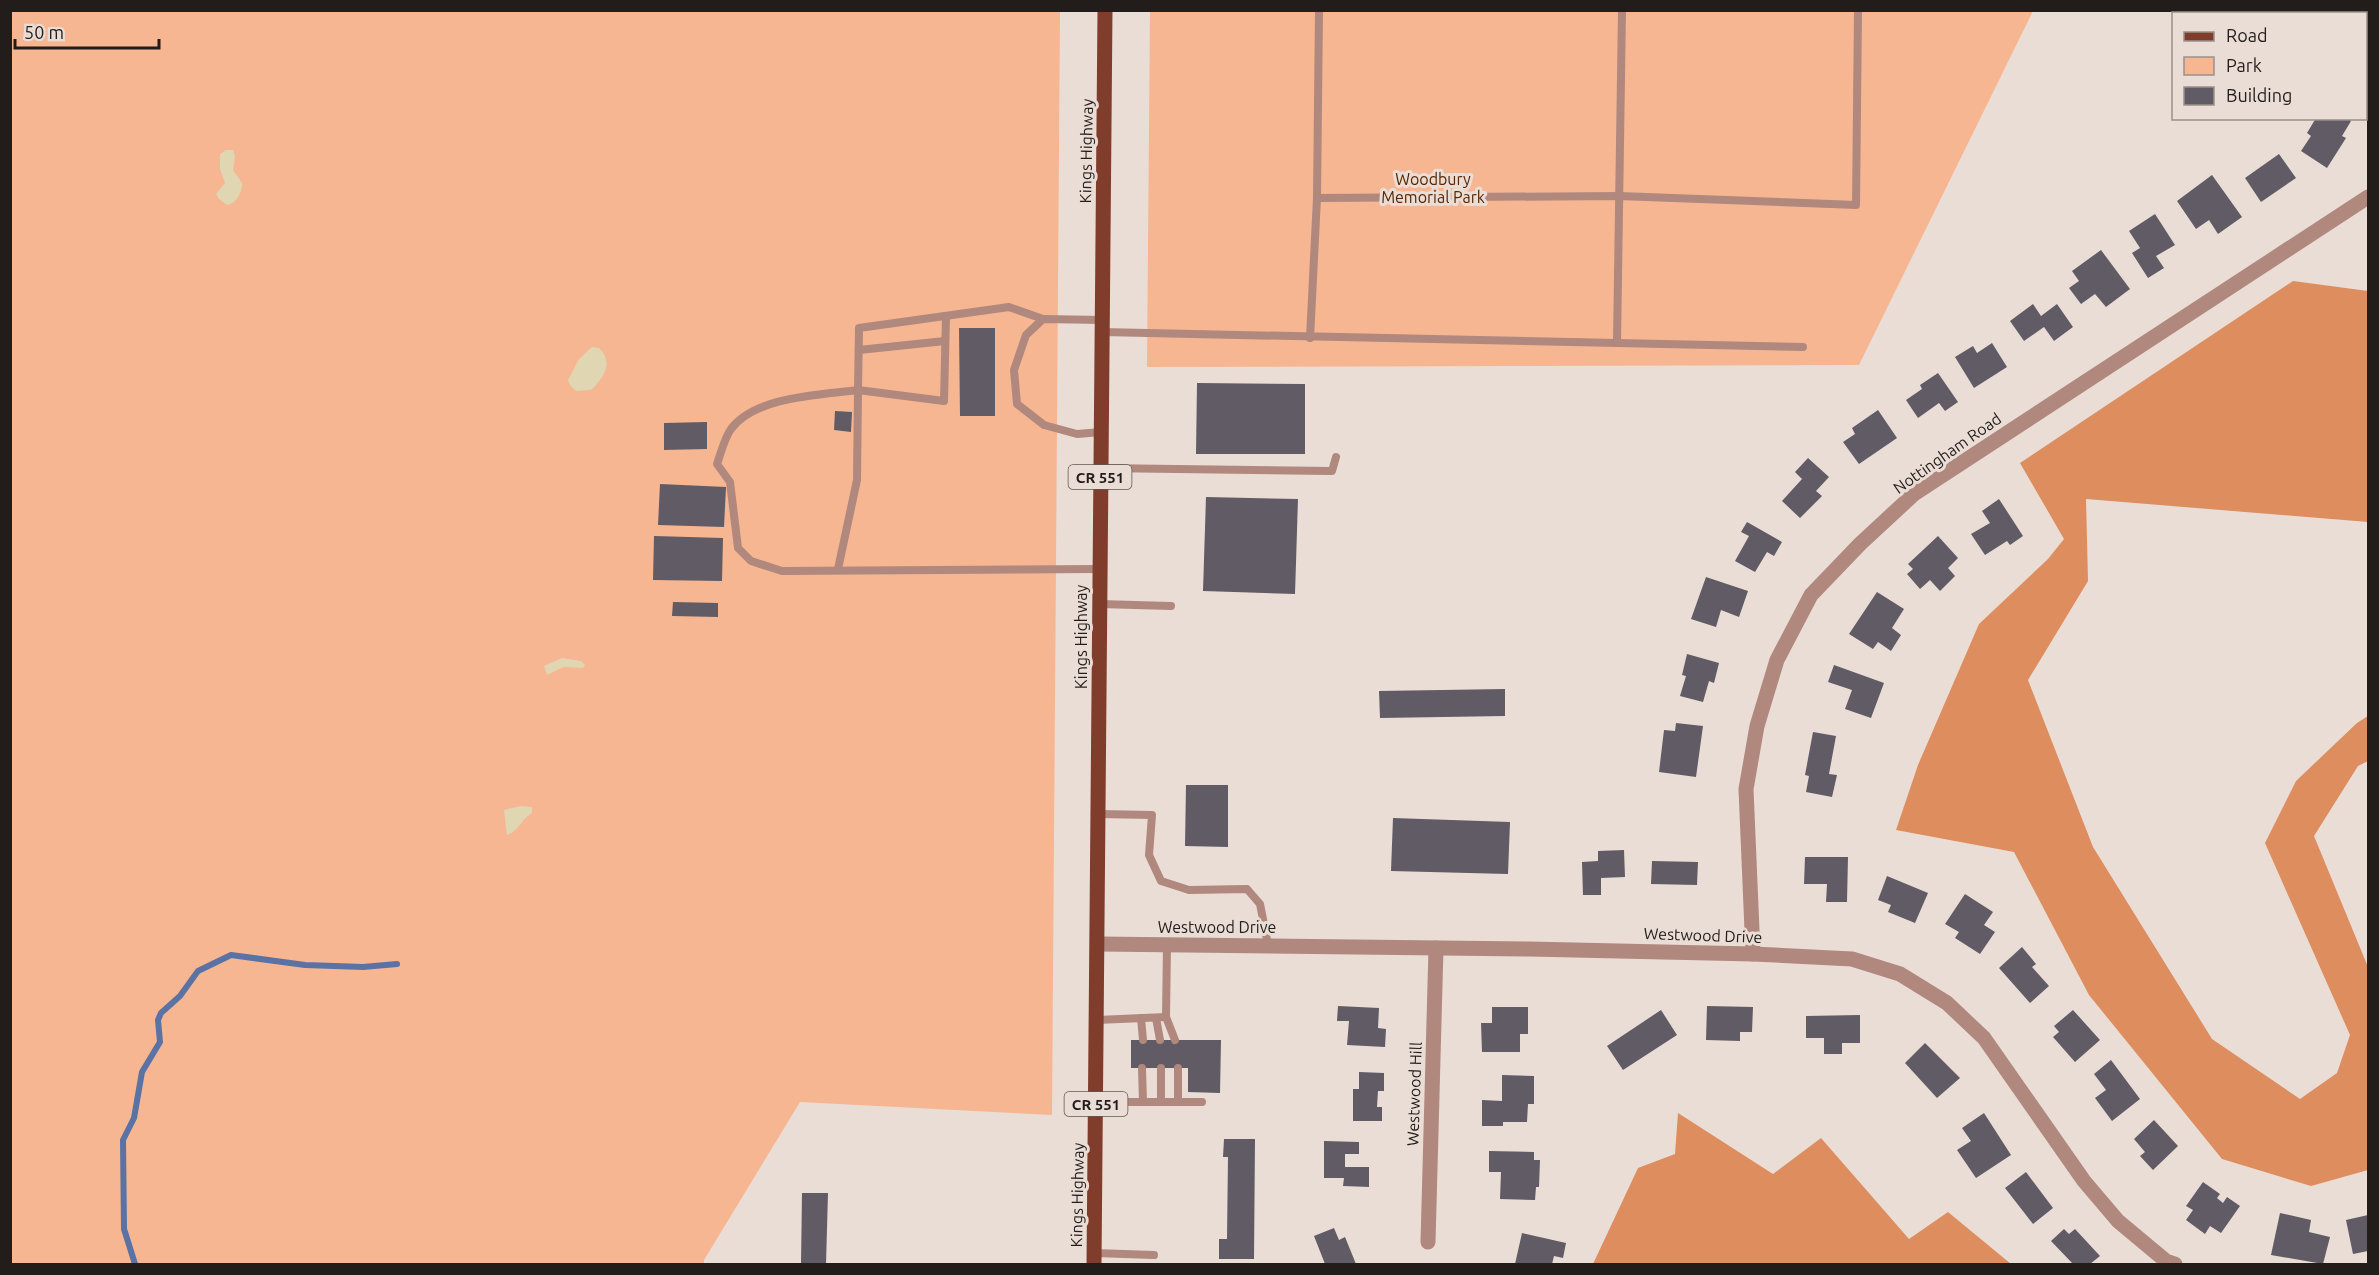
<svg xmlns="http://www.w3.org/2000/svg" width="2379" height="1275" viewBox="0 0 2379 1275" font-family="Ubuntu,sans-serif">
  <rect width="100%" height="100%" fill="#eaddd6"/>
  <!-- green -->
  <g fill="#f6b692">
    <path d="M 11,11 L 1060,11 L 1052,1115 L 800,1102 L 704,1260 L 704,1264 L 11,1264 Z"/>
    <path d="M 1150,11 L 2033,11 L 1859,365 L 1147,367 Z"/>
  </g>
  <!-- forest -->
  <g fill="#dd8d5e">
    <path d="M 2293,281 L 2368,291 L 2368,522 L 2086,499 L 2088,581 L 2028,680 L 2093,847 L 2212,1039 L 2300,1099 L 2337,1073 L 2350,1035 L 2265,843 L 2296,781 L 2357,723 L 2368,716 L 2368,761 L 2358,766 L 2314,836 L 2368,967 L 2368,1170 L 2311,1186 L 2222,1159 L 2089,995 L 2014,852 L 1896,830 L 1918,765 L 1979,624 L 2048,559 L 2064,539 L 2020,463 Z"/>
    <path d="M 1678,1113 L 1773,1174 L 1821,1138 L 1909,1239 L 1948,1212 L 2011,1264 L 1593,1264 L 1638,1168 L 1675,1154 Z"/>
  </g>
  <!-- sand -->
  <g fill="#e0d6b1">
    <path d="M 226,150 L 233,150 L 235,156 L 233,170 L 242,183 C 242,193 237,203 227,205 L 219,199 L 216,194 L 225,183 L 220,169 L 220,154 Z"/>
    <path d="M 592,347 L 599,348 C 614,362 604,378 591,390 L 576,391 L 570,385 L 568,380 L 579,359 Z"/>
    <path d="M 562,658 L 581,661 L 585,665 L 583,668 L 563,667 L 547,675 L 544,666 Z"/>
    <path d="M 521,806 L 532,807 L 532,813 C 521,819 519,831 507,835 L 504,810 Z"/>
  </g>
  <g fill="none" stroke-linecap="round" stroke-linejoin="round">
    <!-- stream -->
    <path stroke="#5b72a5" stroke-width="6" d="M 135,1264 L 124,1229 L 123,1140 L 134,1118 L 142,1072 L 160,1042 L 158,1020 L 161,1013 L 180,996 L 198,971 L 231,955 L 305,965 L 363,967 L 397,964"/>
  </g>
  <!-- building -->
  <g fill="#605b65">
    <path d="M 2316,118 L 2348,118 L 2351,121 L 2342,136 L 2346,138 L 2327,168 L 2301,151 L 2311,136 L 2307,133 Z"/>
    <path d="M 2279,154 L 2296,178 L 2261,202 L 2245,178 Z"/>
    <path d="M 2212,175 L 2242,217 L 2218,234 L 2209,220 L 2196,229 L 2177,201 Z"/>
    <path d="M 2155,214 L 2175,245 L 2156,256 L 2164,268 L 2148,278 L 2132,253 L 2140,248 L 2129,231 Z"/>
    <path d="M 2101,250 L 2130,289 L 2106,307 L 2095,294 L 2081,304 L 2069,288 L 2079,281 L 2072,271 Z"/>
    <path d="M 2033,304 L 2041,316 L 2057,304 L 2073,327 L 2054,341 L 2044,327 L 2024,341 L 2010,321 Z"/>
    <path d="M 959,328 L 995,328 L 995,416 L 960,416 Z"/>
    <path d="M 1992,343 L 2007,367 L 1974,388 L 1955,357 L 1973,346 L 1977,353 Z"/>
    <path d="M 1938,373 L 1958,402 L 1945,411 L 1939,403 L 1918,418 L 1906,400 L 1922,389 L 1920,385 Z"/>
    <path d="M 1197,383 L 1305,384 L 1305,454 L 1196,454 Z"/>
    <path d="M 1878,410 L 1897,438 L 1859,464 L 1843,442 L 1855,434 L 1852,428 Z"/>
    <path d="M 835,411 L 852,412 L 851,432 L 834,430 Z"/>
    <path d="M 707,422 L 707,449 L 664,450 L 664,423 Z"/>
    <path d="M 1808,458 L 1829,477 L 1816,491 L 1822,496 L 1800,518 L 1782,501 L 1802,479 L 1795,472 Z"/>
    <path d="M 660,484 L 726,487 L 724,527 L 658,525 Z"/>
    <path d="M 1206,497 L 1298,499 L 1295,594 L 1203,591 Z"/>
    <path d="M 1999,499 L 2023,536 L 2010,545 L 2007,541 L 1985,555 L 1971,534 L 1990,523 L 1982,511 Z"/>
    <path d="M 1747,522 L 1782,542 L 1774,556 L 1767,552 L 1755,572 L 1735,561 L 1749,536 L 1741,532 Z"/>
    <path d="M 654,536 L 723,538 L 722,581 L 653,580 Z"/>
    <path d="M 1938,536 L 1958,558 L 1948,568 L 1955,576 L 1940,591 L 1930,580 L 1920,589 L 1907,574 L 1913,569 L 1908,564 Z"/>
    <path d="M 1706,577 L 1748,591 L 1739,617 L 1721,610 L 1716,627 L 1691,619 Z"/>
    <path d="M 1877,592 L 1904,609 L 1892,628 L 1901,635 L 1891,651 L 1878,642 L 1873,649 L 1849,634 Z"/>
    <path d="M 673,602 L 718,603 L 718,617 L 672,616 Z"/>
    <path d="M 1687,654 L 1719,663 L 1714,683 L 1709,681 L 1703,702 L 1680,696 L 1686,676 L 1682,675 Z"/>
    <path d="M 1834,665 L 1884,683 L 1871,718 L 1845,709 L 1852,690 L 1828,682 Z"/>
    <path d="M 1505,689 L 1505,716 L 1380,718 L 1379,691 Z"/>
    <path d="M 1676,723 L 1703,726 L 1696,777 L 1659,772 L 1664,730 L 1675,731 Z"/>
    <path d="M 1813,732 L 1836,736 L 1829,774 L 1837,775 L 1832,797 L 1806,792 L 1809,776 L 1805,775 Z"/>
    <path d="M 1186,785 L 1228,785 L 1228,847 L 1185,846 Z"/>
    <path d="M 1393,818 L 1510,822 L 1508,874 L 1391,871 Z"/>
    <path d="M 1624,850 L 1625,877 L 1601,878 L 1601,895 L 1583,895 L 1582,862 L 1598,861 L 1598,851 Z"/>
    <path d="M 1805,857 L 1848,857 L 1847,902 L 1826,902 L 1827,884 L 1804,884 Z"/>
    <path d="M 1652,861 L 1698,862 L 1697,885 L 1651,884 Z"/>
    <path d="M 1887,876 L 1928,893 L 1915,923 L 1888,912 L 1891,905 L 1878,900 Z"/>
    <path d="M 1965,894 L 1993,912 L 1984,925 L 1995,932 L 1980,954 L 1955,938 L 1959,932 L 1945,924 Z"/>
    <path d="M 2022,947 L 2036,964 L 2032,967 L 2049,986 L 2030,1003 L 1999,968 Z"/>
    <path d="M 1338,1006 L 1379,1008 L 1378,1028 L 1386,1029 L 1385,1047 L 1347,1045 L 1349,1021 L 1337,1021 Z"/>
    <path d="M 1707,1006 L 1753,1007 L 1752,1032 L 1740,1032 L 1740,1041 L 1706,1040 Z"/>
    <path d="M 1492,1007 L 1528,1007 L 1528,1034 L 1520,1034 L 1520,1052 L 1482,1052 L 1481,1023 L 1492,1023 Z"/>
    <path d="M 1661,1010 L 1677,1035 L 1623,1070 L 1607,1046 Z"/>
    <path d="M 2073,1010 L 2100,1040 L 2075,1062 L 2053,1037 L 2059,1032 L 2054,1026 Z"/>
    <path d="M 1860,1015 L 1860,1043 L 1842,1043 L 1842,1054 L 1824,1054 L 1824,1038 L 1806,1038 L 1806,1016 Z"/>
    <path d="M 1131,1040 L 1221,1040 L 1220,1093 L 1188,1092 L 1188,1068 L 1131,1068 Z"/>
    <path d="M 1925,1043 L 1960,1078 L 1937,1098 L 1905,1063 Z"/>
    <path d="M 2111,1060 L 2140,1099 L 2112,1121 L 2095,1098 L 2106,1090 L 2094,1074 Z"/>
    <path d="M 1359,1072 L 1384,1073 L 1384,1091 L 1378,1091 L 1377,1107 L 1382,1107 L 1382,1121 L 1353,1121 L 1353,1089 L 1359,1089 Z"/>
    <path d="M 1502,1075 L 1534,1076 L 1534,1104 L 1528,1104 L 1527,1122 L 1503,1122 L 1503,1126 L 1482,1126 L 1482,1100 L 1502,1101 Z"/>
    <path d="M 1984,1113 L 2011,1155 L 1976,1178 L 1957,1150 L 1971,1141 L 1962,1128 Z"/>
    <path d="M 2154,1120 L 2178,1146 L 2153,1170 L 2140,1156 L 2145,1152 L 2134,1139 Z"/>
    <path d="M 1224,1139 L 1255,1139 L 1254,1259 L 1219,1259 L 1219,1239 L 1227,1239 L 1228,1157 L 1223,1157 Z"/>
    <path d="M 1324,1141 L 1359,1142 L 1359,1154 L 1345,1154 L 1345,1167 L 1369,1167 L 1369,1187 L 1343,1186 L 1344,1178 L 1324,1178 Z"/>
    <path d="M 1489,1151 L 1534,1152 L 1534,1160 L 1540,1160 L 1539,1187 L 1536,1187 L 1535,1200 L 1500,1199 L 1501,1172 L 1489,1172 Z"/>
    <path d="M 2026,1172 L 2053,1208 L 2033,1224 L 2005,1188 Z"/>
    <path d="M 2203,1182 L 2220,1194 L 2217,1198 L 2223,1203 L 2227,1197 L 2240,1206 L 2221,1233 L 2210,1226 L 2205,1234 L 2186,1220 L 2193,1210 L 2186,1206 Z"/>
    <path d="M 802,1193 L 828,1193 L 826,1264 L 801,1264 Z"/>
    <path d="M 2280,1213 L 2311,1220 L 2309,1232 L 2330,1237 L 2323,1264 L 2271,1255 Z"/>
    <path d="M 2368,1215 L 2368,1251 L 2353,1254 L 2346,1220 Z"/>
    <path d="M 1334,1228 L 1339,1240 L 1345,1237 L 1356,1264 L 1325,1264 L 1314,1236 Z"/>
    <path d="M 2064,1229 L 2069,1234 L 2075,1229 L 2100,1256 L 2090,1264 L 2073,1264 L 2051,1241 Z"/>
    <path d="M 1522,1233 L 1566,1243 L 1563,1258 L 1554,1256 L 1552,1264 L 1515,1264 Z"/>
  </g>
  <g fill="none" stroke-linecap="round" stroke-linejoin="round">
    <!-- lane -->
    <g stroke="#b0887d" stroke-width="8">
      <path d="M 1317,198 L 1619,196 L 1856,205 L 1858,10"/>
      <path d="M 1043,319 L 1009,307 L 859,328 L 858,390 C 820,395 756,396 731,429 C 724,439 721,453 717,464 L 730,482 L 738,548 L 751,561 L 782,571 L 1099,569"/>
      <path d="M 1102,332 L 1803,347"/>
      <path d="M 1310,338 L 1317,198 L 1319,10"/>
      <path d="M 1617,343 L 1622,10"/>
      <path d="M 859,350 L 945,341"/>
      <path d="M 1101,432 L 1077,434 L 1044,425 L 1017,404 L 1014,370 L 1026,335 L 1043,319 L 1102,320"/>
      <path d="M 1100,468 L 1332,471 L 1336,457"/>
      <path d="M 838,569 L 857,480 L 858,390 L 944,401 L 946,316"/>
      <path d="M 1099,604 L 1171,606"/>
      <path d="M 1098,814 L 1152,815 L 1149,855 L 1161,881 L 1189,890 L 1247,889 L 1260,904 L 1268,945"/>
      <path d="M 1166,1017 L 1175,1040"/>
      <path d="M 1141,1018 L 1143,1040"/>
      <path d="M 1156,1018 L 1160,1040"/>
      <path d="M 1097,1020 L 1166,1017 L 1167,944"/>
      <path d="M 1142,1068 L 1143,1102"/>
      <path d="M 1161,1068 L 1161,1102"/>
      <path d="M 1096,1102 L 1202,1102"/>
      <path d="M 1178,1102 L 1178,1068"/>
      <path d="M 1094,1253 L 1154,1255"/>
    </g>
    <!-- street -->
    <g stroke="#b0887d" stroke-width="15">
      <path d="M 2339,10 L 2341,14"/>
      <path d="M 2366,49 L 2368,53"/>
      <path d="M 1099,944 L 1529,949 L 1753,954 L 1852,959 L 1900,974 L 1947,1003 L 1984,1038 L 2084,1181 L 2118,1221 L 2166,1261 L 2175,1264"/>
      <path d="M 1753,954 L 1746,789 L 1757,726 L 1777,660 L 1811,595 L 1860,544 L 1914,494 L 2368,197"/>
      <path d="M 1428,1242 L 1436,948"/>
    </g>
    <!-- primary -->
    <path stroke="#813d2c" stroke-width="15" d="M 1094,1264 L 1105,10"/>
  </g>
  <g text-anchor="middle" dominant-baseline="central" stroke-width="6" stroke-linejoin="round" paint-order="stroke">
    <!-- shield labels -->
    <g fill="#eaddd6" stroke="#5e5753" stroke-width="1.5">
      <rect x="1068.5" y="465" width="63" height="24" rx="4.5"/>
      <rect x="1064.5" y="1092" width="63" height="24" rx="4.5"/>
    </g>
    <g font-size="15" font-weight="bold" fill="#221d1b">
      <text x="1100" y="477">CR 551</text>
      <text x="1096" y="1104">CR 551</text>
    </g>
    <!-- street labels -->
    <g font-size="16" fill="#221d1b" stroke="#eaddd6">
      <text transform="translate(1086 151) rotate(-89)">Kings Highway</text>
      <text transform="translate(1947 453) rotate(-35)">Nottingham Road</text>
      <text transform="translate(1081 637) rotate(-90)">Kings Highway</text>
      <text x="1217" y="927">Westwood Drive</text>
      <text transform="translate(1703 935) rotate(2)">Westwood Drive</text>
      <text transform="translate(1414 1094) rotate(-88)">Westwood Hill</text>
      <text transform="translate(1077 1195) rotate(-89)">Kings Highway</text>
    </g>
    <!-- park labels -->
    <g font-size="16" fill="#592601" stroke="#eaddd6">
      <text x="1433" y="179">Woodbury<tspan x="1433" dy="18">Memorial Park</tspan></text>
    </g>
  </g>
  <!-- border -->
  <rect width="2379" height="1275" fill="none" stroke="#221d1b" stroke-width="24"/>
  <!-- legend -->
  <rect x="2172" y="12" width="195" height="108" fill="#eaddd6" stroke="#9a908b" stroke-width="1.5"/>
  <rect x="2184" y="32" width="30" height="9" fill="#813d2c" stroke="#9a908b" stroke-width="1.5"/>
  <text x="2226" y="42" font-size="18" fill="#221d1b">Road</text>
  <rect x="2184" y="57" width="30" height="18" fill="#f6b692" stroke="#9a908b" stroke-width="1.5"/>
  <text x="2226" y="72" font-size="18" fill="#221d1b">Park</text>
  <rect x="2184" y="87" width="30" height="18" fill="#605b65" stroke="#9a908b" stroke-width="1.5"/>
  <text x="2226" y="102" font-size="18" fill="#221d1b">Building</text>
  <!-- scale -->
  <path d="M15 39v9h144v-9" fill="none" stroke="#221d1b" stroke-width="3"/>
  <text x="24" y="39" font-size="18" fill="#221d1b" stroke="#eaddd6" stroke-width="4.5" paint-order="stroke">50 m</text>
</svg>
